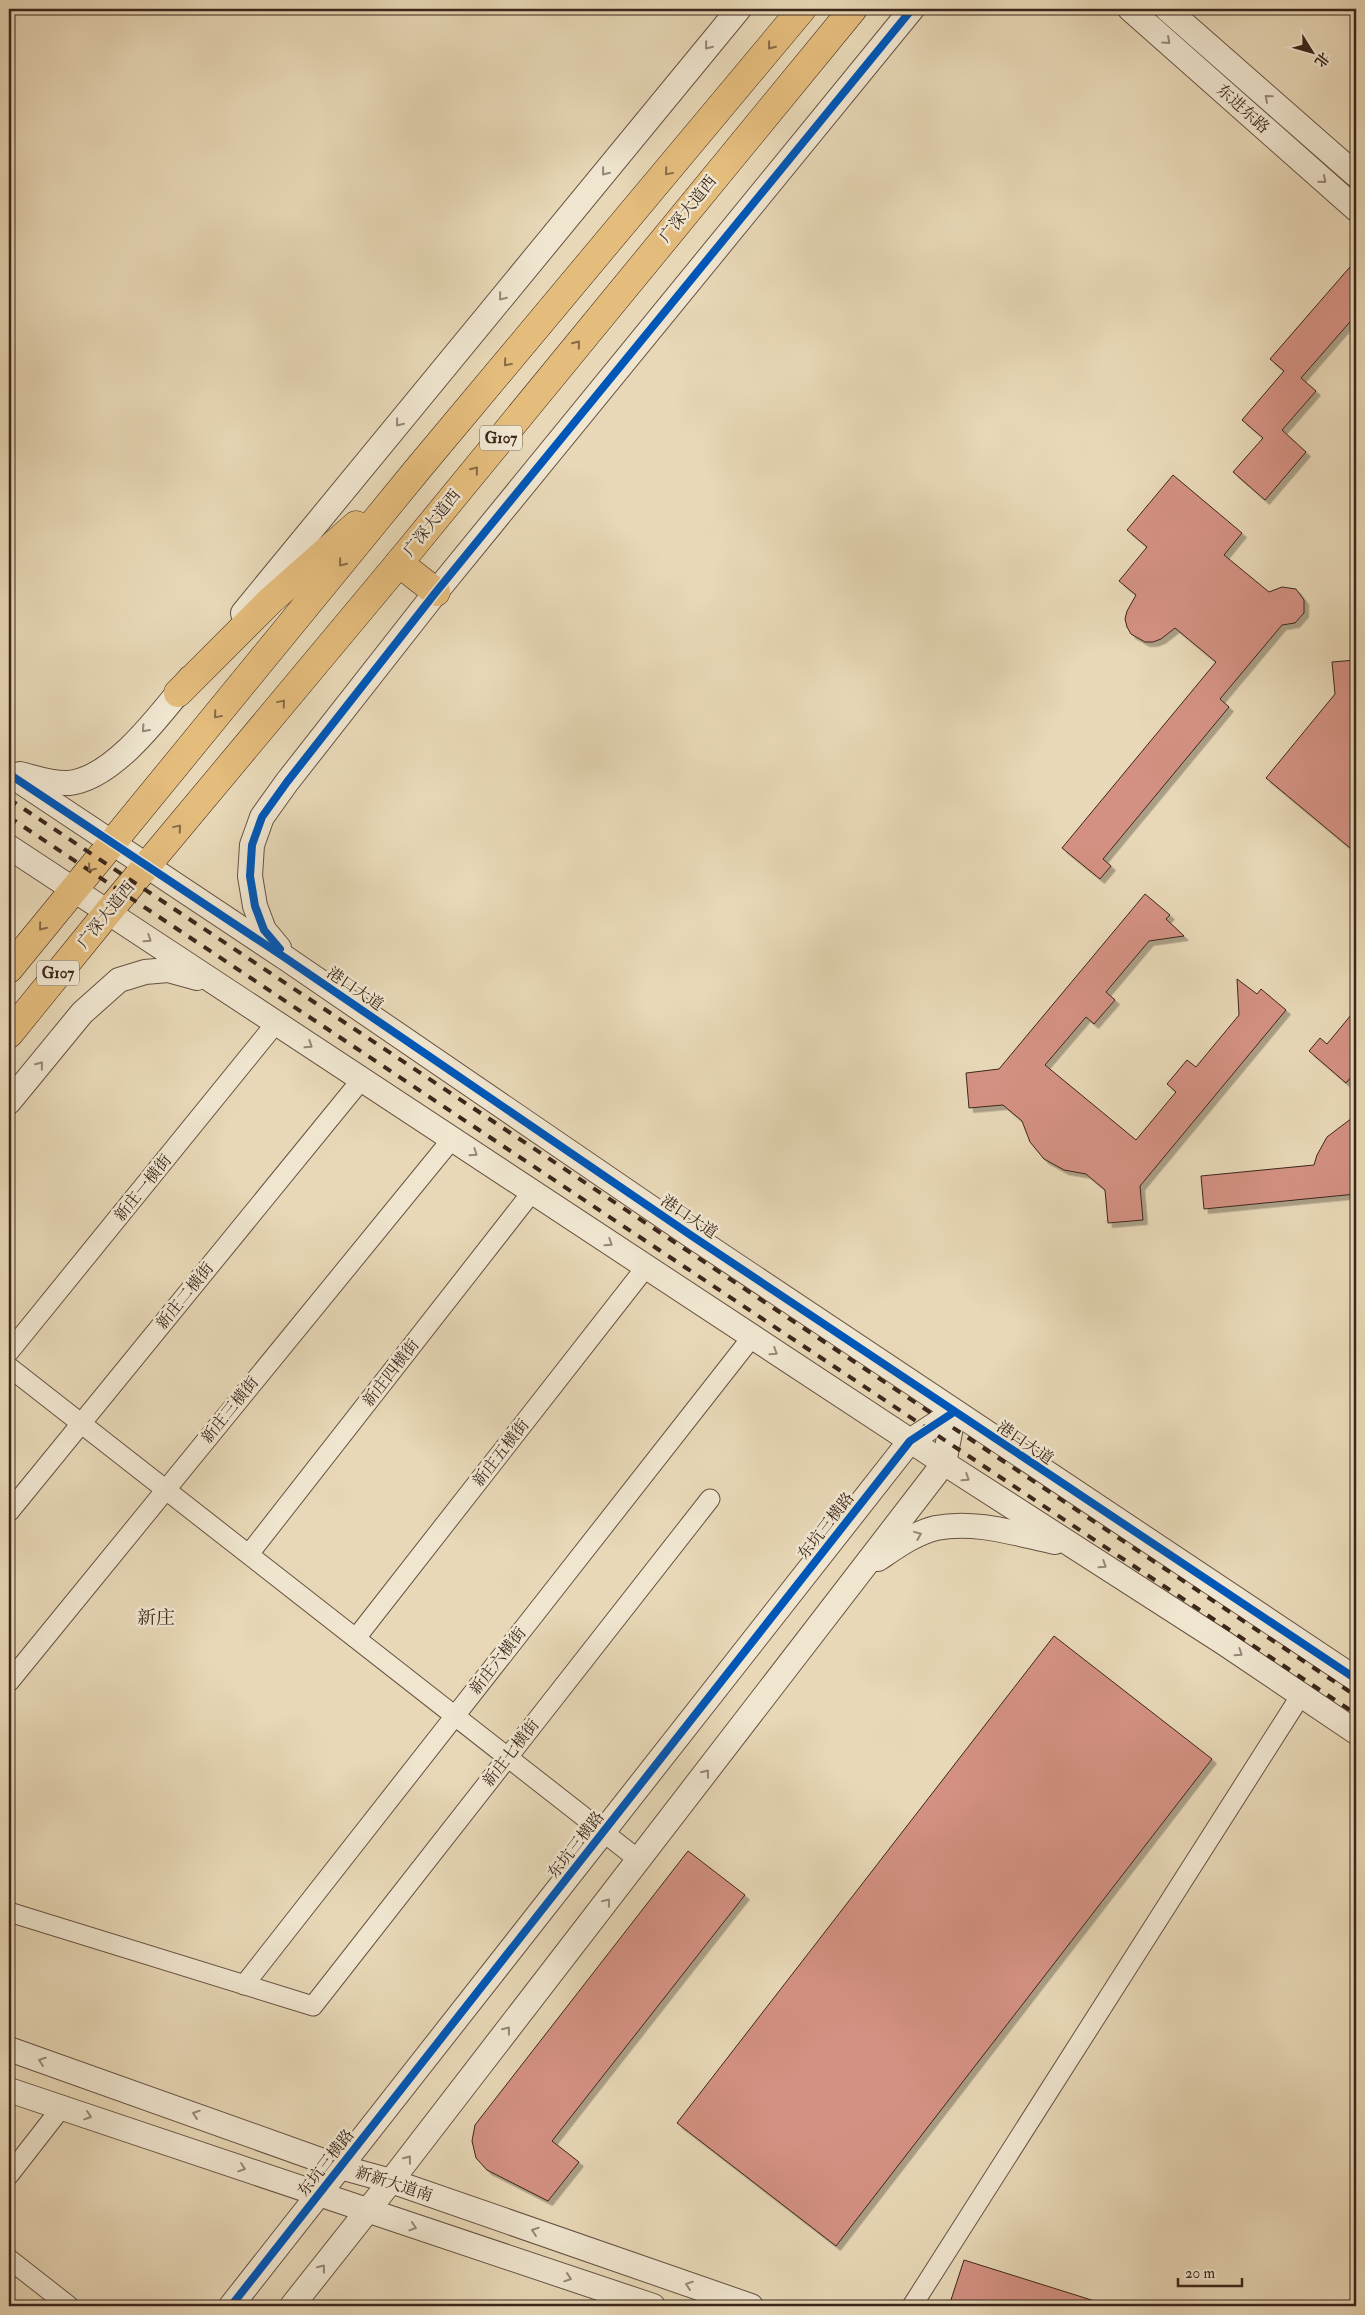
<svg xmlns="http://www.w3.org/2000/svg" width="1365" height="2315" viewBox="0 0 1365 2315" font-family="'IM FELL Double Pica','Noto Serif SC',serif">
  <defs>
    <filter id="shadow"><feDropShadow dx="4.5" dy="4.5" stdDeviation="0" flood-color="#0004"/></filter>
  </defs>
  <rect width="100%" height="100%" fill="#e8d8b7"/>
  <filter id="stains"><feTurbulence type="fractalNoise" baseFrequency=".004" numOctaves="4"/><feColorMatrix values="0 0 0 0 .2 0 0 0 0 .09 0 0 0 0 .02 0 0 0 .5 -.17"/></filter>
  <radialGradient id="worn" r=".72"><stop offset=".6" stop-color="#630" stop-opacity="0"/><stop offset="1" stop-color="#630" stop-opacity=".3"/></radialGradient>
  <!-- building -->
  <g fill="#d49183" stroke="#3b261b" filter="url(#shadow)">
    <path d="M 1356,260 L 1356,315 L 1301,378 L 1316,391 L 1282,430 L 1306,452 L 1265,500 L 1233,472 L 1263,438 L 1242,420 L 1284,371 L 1270,359 Z"/>
    <path d="M 1173,475 L 1242,533 L 1224,555 L 1269,592 L 1282,587 L 1296,589 L 1304,600 L 1304,613 L 1295,623 L 1282,625 L 1220,699 L 1229,707 L 1103,859 L 1111,866 L 1100,879 L 1062,848 L 1216,662 L 1175,628 L 1161,639 L 1153,642 L 1145,642 L 1131,634 L 1127,627 L 1125,619 L 1127,611 L 1136,595 L 1119,581 L 1147,547 L 1127,530 Z"/>
    <path d="M 1356,660 L 1356,853 L 1266,778 L 1335,694 L 1332,662 Z"/>
    <path d="M 1145,894 L 1170,915 L 1166,919 L 1184,936 L 1149,941 L 1106,992 L 1115,1000 L 1094,1024 L 1086,1017 L 1045,1065 L 1136,1140 L 1176,1092 L 1167,1084 L 1187,1060 L 1196,1067 L 1239,1015 L 1237,979 L 1257,994 L 1261,989 L 1286,1010 L 1140,1186 L 1143,1220 L 1108,1223 L 1105,1190 L 1086,1174 L 1064,1170 L 1044,1159 L 1030,1142 L 1022,1121 L 1003,1105 L 969,1108 L 966,1073 L 999,1069 Z"/>
    <path d="M 1356,1009 L 1356,1071 L 1346,1083 L 1309,1051 L 1320,1038 L 1327,1044 Z"/>
    <path d="M 1356,1115 L 1356,1194 L 1204,1209 L 1201,1176 L 1314,1165 L 1317,1155 L 1327,1137 Z"/>
    <path d="M 1054,1636 L 1212,1759 L 836,2246 L 677,2123 Z"/>
    <path d="M 688,1851 L 745,1895 L 552,2141 L 579,2162 L 548,2201 L 487,2170 L 476,2158 L 472,2141 L 475,2125 Z"/>
    <path d="M 964,2260 L 1101,2303 L 1101,2306 L 949,2306 Z"/>
  </g>
  <g fill="none" stroke-linecap="round" stroke-linejoin="round">
    <!-- minor casing -->
    <g stroke="#665242" stroke-width="21">
      <g id="minor">
        <path d="M 9,1352 L 276,1023"/>
        <path d="M 9,1367 L 639,1860"/>
        <path d="M 9,1512 L 362,1079"/>
        <path d="M 249,1554 L 532,1192"/>
        <path d="M 356,1638 L 646,1267"/>
        <path d="M 9,1682 L 452,1139"/>
        <path d="M 9,1912 L 313,2006 L 710,1499"/>
        <path d="M 244,1985 L 752,1337"/>
        <path d="M 9,2175 L 62,2107"/>
        <path d="M 9,2259 L 69,2306"/>
        <path d="M 912,2306 L 1301,1695"/>
      </g>
    </g>
    <!-- tertiary casing -->
    <g stroke="#665242" stroke-width="26">
      <g id="tertiary">
        <path d="M 1130,9 L 1356,209"/>
        <path d="M 1167,9 L 1356,175"/>
        <path d="M 243,613 L 739,9"/>
        <path d="M 9,774 L 287,959 L 692,1236 L 1356,1679"/>
        <path d="M 20,774 C 36,778 52,784 69,783 C 115,778 162,712 190,678"/>
        <path d="M 9,847 L 944,1463 L 1224,1643 L 1356,1732"/>
        <path d="M 279,948 L 264,930 L 255,906 L 250,876 L 252,845 L 262,817 L 287,782 L 436,592 L 912,9"/>
        <path d="M 9,1102 L 82,1013 L 119,980 L 145,972 L 168,970 L 197,978"/>
        <path d="M 878,1559 C 896,1547 915,1533 936,1528 C 975,1520 1017,1534 1055,1542"/>
        <path d="M 9,2049 L 340,2167 L 391,2181 L 751,2306"/>
        <path d="M 9,2090 L 653,2306"/>
        <path d="M 231,2306 L 910,1441 L 954,1412"/>
        <path d="M 292,2306 L 391,2181 L 944,1463 L 954,1412"/>
      </g>
    </g>
    <!-- trunk casing -->
    <g stroke="#3b261b" stroke-width="29">
      <g id="trunk">
        <path d="M 399,563 L 436,592"/>
        <path d="M 178,693 L 270,601 L 356,525"/>
        <path d="M 9,969 L 417,470 L 802,9"/>
        <path d="M 9,1034 L 108,912 L 399,563 L 853,9"/>
      </g>
    </g>
    <!-- minor -->
    <use href="#minor" stroke="#f0e6d0" stroke-width="19"/>
    <!-- tertiary -->
    <use href="#tertiary" stroke="#f0e6d0" stroke-width="24"/>
    <!-- trunk -->
    <use href="#trunk" stroke="#e4bc7c" stroke-width="28"/>
    <!-- rail -->
    <g stroke="#3b261b" stroke-width="4" stroke-dasharray="9 9" stroke-linecap="butt">
      <path d="M 9,799 L 1356,1696"/>
      <path d="M 9,817 L 1356,1714"/>
    </g>
    <!-- cycleway casing -->
    <g stroke="#f0e6d0" stroke-width="11">
      <g id="cycleway">
        <path d="M 9,774 L 287,959 L 692,1236 L 1356,1679"/>
        <path d="M 280,949 L 264,930 L 255,906 L 250,876 L 252,845 L 262,817 L 287,782 L 436,592 L 912,9"/>
        <path d="M 231,2306 L 910,1441 L 954,1412"/>
      </g>
    </g>
    <!-- cycleway -->
    <use href="#cycleway" stroke="#0057b8" stroke-width="8"/>
  </g>
  <!-- one-way arrows -->
  <defs><path id="oneway-chevron" d="M-2-3.5L2.5 0L-2 3.5" fill="none" stroke-width="1.6" stroke-linecap="round" stroke-linejoin="round" transform="scale(1.25)"/></defs>
  <g stroke="#968676">
    <use href="#oneway-chevron" transform="translate(1167 41) rotate(42)"/>
    <use href="#oneway-chevron" transform="translate(708 46) rotate(129)"/>
    <use href="#oneway-chevron" transform="translate(1268 98) rotate(-139)"/>
    <use href="#oneway-chevron" transform="translate(605 172) rotate(129)"/>
    <use href="#oneway-chevron" transform="translate(1323 180) rotate(41)"/>
    <use href="#oneway-chevron" transform="translate(502 297) rotate(129)"/>
    <use href="#oneway-chevron" transform="translate(399 423) rotate(129)"/>
    <use href="#oneway-chevron" transform="translate(145 729) rotate(132)"/>
    <use href="#oneway-chevron" transform="translate(148 939) rotate(33)"/>
    <use href="#oneway-chevron" transform="translate(309 1045) rotate(33)"/>
    <use href="#oneway-chevron" transform="translate(40 1065) rotate(-51)"/>
    <use href="#oneway-chevron" transform="translate(474 1153) rotate(34)"/>
    <use href="#oneway-chevron" transform="translate(609 1243) rotate(33)"/>
    <use href="#oneway-chevron" transform="translate(774 1352) rotate(33)"/>
    <use href="#oneway-chevron" transform="translate(966 1478) rotate(33)"/>
    <use href="#oneway-chevron" transform="translate(918 1535) rotate(-22)"/>
    <use href="#oneway-chevron" transform="translate(1103 1565) rotate(33)"/>
    <use href="#oneway-chevron" transform="translate(1239 1653) rotate(34)"/>
    <use href="#oneway-chevron" transform="translate(706 1773) rotate(-52)"/>
    <use href="#oneway-chevron" transform="translate(607 1902) rotate(-52)"/>
    <use href="#oneway-chevron" transform="translate(507 2030) rotate(-52)"/>
    <use href="#oneway-chevron" transform="translate(42 2061) rotate(-161)"/>
    <use href="#oneway-chevron" transform="translate(196 2114) rotate(-161)"/>
    <use href="#oneway-chevron" transform="translate(88 2116) rotate(19)"/>
    <use href="#oneway-chevron" transform="translate(408 2159) rotate(-52)"/>
    <use href="#oneway-chevron" transform="translate(242 2168) rotate(19)"/>
    <use href="#oneway-chevron" transform="translate(413 2227) rotate(18)"/>
    <use href="#oneway-chevron" transform="translate(535 2231) rotate(-161)"/>
    <use href="#oneway-chevron" transform="translate(322 2268) rotate(-52)"/>
    <use href="#oneway-chevron" transform="translate(568 2278) rotate(18)"/>
    <use href="#oneway-chevron" transform="translate(689 2285) rotate(-161)"/>
  </g>
  <g stroke="#876a47">
    <use href="#oneway-chevron" transform="translate(771 46) rotate(129)"/>
    <use href="#oneway-chevron" transform="translate(668 172) rotate(130)"/>
    <use href="#oneway-chevron" transform="translate(577 344) rotate(-51)"/>
    <use href="#oneway-chevron" transform="translate(507 363) rotate(130)"/>
    <use href="#oneway-chevron" transform="translate(475 470) rotate(-51)"/>
    <use href="#oneway-chevron" transform="translate(342 563) rotate(129)"/>
    <use href="#oneway-chevron" transform="translate(282 703) rotate(-50)"/>
    <use href="#oneway-chevron" transform="translate(217 715) rotate(130)"/>
    <use href="#oneway-chevron" transform="translate(178 828) rotate(-50)"/>
    <use href="#oneway-chevron" transform="translate(91 868) rotate(129)"/>
    <use href="#oneway-chevron" transform="translate(42 927) rotate(129)"/>
  </g>
  <g text-anchor="middle" dominant-baseline="central" stroke-width="5" stroke-linejoin="round" paint-order="stroke">
    <!-- shield labels -->
    <g fill="#f0e6d0" stroke="#716051" stroke-width="1">
      <rect x="480" y="425.5" width="42" height="25" rx="4"/>
      <rect x="37" y="960.5" width="42" height="25" rx="4"/>
    </g>
    <g font-size="15" font-weight="bold" fill="#3b261b">
      <text x="501" y="438">G107</text>
      <text x="58" y="973">G107</text>
    </g>
    <!-- street labels -->
    <g font-size="16" fill="#3b261b" stroke="#f0e6d0">
      <text transform="translate(1243 109) rotate(42)">东进东路</text>
      <text transform="translate(688 209) rotate(-51)">广深大道西</text>
      <text transform="translate(432 523) rotate(-51)">广深大道西</text>
      <text transform="translate(106 915) rotate(-51)">广深大道西</text>
      <text transform="translate(355 989) rotate(34)">港口大道</text>
      <text transform="translate(143 1188) rotate(-51)">新庄一横街</text>
      <text transform="translate(689 1217) rotate(34)">港口大道</text>
      <text transform="translate(185 1296) rotate(-51)">新庄二横街</text>
      <text transform="translate(391 1373) rotate(-52)">新庄四横街</text>
      <text transform="translate(230 1410) rotate(-51)">新庄三横街</text>
      <text transform="translate(1025 1443) rotate(34)">港口大道</text>
      <text transform="translate(501 1453) rotate(-52)">新庄五横街</text>
      <text transform="translate(826 1526) rotate(-52)">东坑三横路</text>
      <text transform="translate(498 1661) rotate(-52)">新庄六横街</text>
      <text transform="translate(511 1753) rotate(-52)">新庄七横街</text>
      <text transform="translate(576 1845) rotate(-52)">东坑三横路</text>
      <text transform="translate(326 2163) rotate(-52)">东坑三横路</text>
      <text transform="translate(394 2184) rotate(18)">新新大道南</text>
    </g>
    <!-- quarter labels -->
    <g font-size="19" fill="#3b261b" stroke="#f0e6d0">
      <text x="156" y="1618">新庄</text>
    </g>
  </g>
  <!-- margin -->
  <rect width="1365" height="2315" fill="none" stroke="#e8d8b7" stroke-width="30"/>
  <rect x="10" y="10" width="1345" height="2295" fill="none" stroke="#3b261b" stroke-width="2.5"/>
  <rect x="15" y="15" width="1335" height="2285" fill="none" stroke="#3b261b"/>
  <!-- north arrow -->
  <g transform="translate(1312 52) rotate(127)" stroke="#f0e6d0" stroke-width="4" paint-order="stroke">
  <path d="M0-4L9 19L0 12L-9 19Z" fill="#3b261b"/>
  <text y="-8" font-size="14" font-weight="bold" text-anchor="middle" fill="#3b261b">北</text>
  </g>
  <!-- scale -->
  <path d="M1178 2278v8h64v-8" fill="none" stroke="#3b261b" stroke-width="2.5"/>
  <text x="1185" y="2278" font-size="15" fill="#3b261b" stroke="#f0e6d0" stroke-width="4" paint-order="stroke">20 m</text>
  <rect width="100%" height="100%" filter="url(#stains)"/>
  <rect width="100%" height="100%" fill="url(#worn)"/>
</svg>
